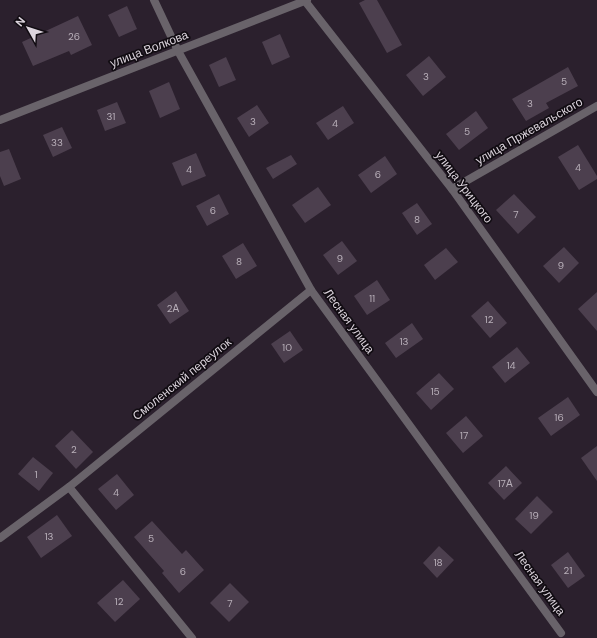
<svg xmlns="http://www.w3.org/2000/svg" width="597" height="638" viewBox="0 0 597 638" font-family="'DM Sans',sans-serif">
  <rect width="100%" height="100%" fill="#2b202d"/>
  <!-- building -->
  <g fill="#4c3f4e">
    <path d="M 365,0 L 377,0 L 402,45 L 387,53 L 359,3 Z"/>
    <path d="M 127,6 L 137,29 L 119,37 L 108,15 Z"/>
    <path d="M 78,16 L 92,45 L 71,55 L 69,51 L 33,66 L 22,42 Z"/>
    <path d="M 280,34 L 290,57 L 272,65 L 262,42 Z"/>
    <path d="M 429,56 L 446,77 L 423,96 L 406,75 Z"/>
    <path d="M 226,57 L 236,80 L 219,87 L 209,65 Z"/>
    <path d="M 568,67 L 578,86 L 546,103 L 549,108 L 526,121 L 512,99 Z"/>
    <path d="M 169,82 L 180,109 L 160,118 L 149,91 Z"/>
    <path d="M 117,102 L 126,123 L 105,131 L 97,110 Z"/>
    <path d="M 257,105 L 269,123 L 249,137 L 237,118 Z"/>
    <path d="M 343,106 L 354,123 L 328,140 L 316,123 Z"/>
    <path d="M 476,111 L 488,128 L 459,150 L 446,134 Z"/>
    <path d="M 62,127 L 72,148 L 53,157 L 43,135 Z"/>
    <path d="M 578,145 L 597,176 L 597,179 L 579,190 L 558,157 Z"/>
    <path d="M 9,149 L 21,179 L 4,186 L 0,176 L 0,152 Z"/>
    <path d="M 196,153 L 206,176 L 182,186 L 172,163 Z"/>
    <path d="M 291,155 L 297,164 L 273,179 L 266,168 Z"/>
    <path d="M 385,156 L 397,174 L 371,193 L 358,175 Z"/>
    <path d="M 318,187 L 331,205 L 305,223 L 292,205 Z"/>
    <path d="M 219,194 L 229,214 L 207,226 L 196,206 Z"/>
    <path d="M 514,194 L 536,217 L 518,234 L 496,210 Z"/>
    <path d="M 417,203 L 432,224 L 417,235 L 402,213 Z"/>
    <path d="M 342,241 L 357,261 L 338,275 L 323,255 Z"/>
    <path d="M 243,243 L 257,266 L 236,279 L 222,256 Z"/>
    <path d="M 564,247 L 579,263 L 559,283 L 543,266 Z"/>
    <path d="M 446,248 L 458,262 L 435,280 L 424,265 Z"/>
    <path d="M 377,280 L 390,300 L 367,315 L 354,296 Z"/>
    <path d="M 176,291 L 189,311 L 170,324 L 157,305 Z"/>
    <path d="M 597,292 L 597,331 L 578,309 Z"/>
    <path d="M 488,301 L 507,323 L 490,338 L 471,316 Z"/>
    <path d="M 412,323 L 423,339 L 396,358 L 385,343 Z"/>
    <path d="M 290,331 L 303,350 L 284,363 L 271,344 Z"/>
    <path d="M 517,347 L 530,363 L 505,383 L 492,367 Z"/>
    <path d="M 439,373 L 454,389 L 431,410 L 416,393 Z"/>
    <path d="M 568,397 L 580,415 L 551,436 L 538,418 Z"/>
    <path d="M 466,416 L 483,436 L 463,453 L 446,433 Z"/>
    <path d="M 72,430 L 93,452 L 76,469 L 55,446 Z"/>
    <path d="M 597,446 L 597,481 L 581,458 Z"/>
    <path d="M 33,457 L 53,473 L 39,491 L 18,474 Z"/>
    <path d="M 506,466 L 522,483 L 504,500 L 488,483 Z"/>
    <path d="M 117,474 L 134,495 L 116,510 L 98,489 Z"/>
    <path d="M 537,496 L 553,512 L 531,534 L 515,519 Z"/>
    <path d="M 57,515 L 72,536 L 41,558 L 27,537 Z"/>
    <path d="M 152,521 L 182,554 L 186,550 L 204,570 L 179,593 L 162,573 L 164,571 L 134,537 Z"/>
    <path d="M 439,546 L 454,560 L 437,578 L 423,563 Z"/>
    <path d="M 568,552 L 585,576 L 568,588 L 551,565 Z"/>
    <path d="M 123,580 L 140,599 L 115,622 L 97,603 Z"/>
    <path d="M 230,583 L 249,602 L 229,622 L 210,603 Z"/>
  </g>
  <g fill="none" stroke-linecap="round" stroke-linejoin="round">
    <!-- street -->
    <g stroke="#69636a" stroke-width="8">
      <path d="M 154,0 L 178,51 L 311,290 L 561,633"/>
      <path d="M 305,1 L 452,189 L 597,392"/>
      <path d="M 0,120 L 307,0"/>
      <path d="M 452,189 L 597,106"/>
      <path d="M 69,487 L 192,638"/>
      <path d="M 0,538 L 69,487 L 311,290"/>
    </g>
  </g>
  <g text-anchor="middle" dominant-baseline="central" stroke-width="3.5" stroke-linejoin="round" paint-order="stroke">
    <!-- number labels -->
    <g font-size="10" fill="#b8afb9">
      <text x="74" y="36">26</text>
      <text x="426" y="76">3</text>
      <text x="564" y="81">5</text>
      <text x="530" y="103">3</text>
      <text x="111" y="116">31</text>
      <text x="253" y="121">3</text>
      <text x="335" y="123">4</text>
      <text x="467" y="131">5</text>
      <text x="57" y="142">33</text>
      <text x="578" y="167">4</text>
      <text x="189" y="169">4</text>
      <text x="378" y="174">6</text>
      <text x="213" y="210">6</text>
      <text x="516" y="214">7</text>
      <text x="417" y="219">8</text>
      <text x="340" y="258">9</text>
      <text x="239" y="261">8</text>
      <text x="561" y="265">9</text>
      <text x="372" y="298">11</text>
      <text x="173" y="308">2А</text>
      <text x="489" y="319">12</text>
      <text x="404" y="341">13</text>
      <text x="287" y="347">10</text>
      <text x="511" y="365">14</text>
      <text x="435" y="391">15</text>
      <text x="559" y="417">16</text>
      <text x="464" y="435">17</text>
      <text x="74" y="449">2</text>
      <text x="36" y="474">1</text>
      <text x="505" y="483">17А</text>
      <text x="116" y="492">4</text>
      <text x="534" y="515">19</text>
      <text x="49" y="536">13</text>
      <text x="151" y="538">5</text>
      <text x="438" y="562">18</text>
      <text x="568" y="570">21</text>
      <text x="183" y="571">6</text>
      <text x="119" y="601">12</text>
      <text x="230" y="603">7</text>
    </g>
    <!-- street labels -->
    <g font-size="12" fill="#dcd4dd" stroke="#110c12">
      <text transform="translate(149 49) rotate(-21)">улица Волкова</text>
      <text transform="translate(529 131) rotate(-30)">улица Пржевальского</text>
      <text transform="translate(464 187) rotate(53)">улица Урицкого</text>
      <text transform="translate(349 321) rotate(54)">Лесная улица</text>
      <text transform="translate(182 379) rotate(-39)">Смоленский переулок</text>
      <text transform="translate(540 583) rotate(54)">Лесная улица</text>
    </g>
  </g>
  <!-- north arrow -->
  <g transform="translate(28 28) rotate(309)" stroke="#110c12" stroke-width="3" paint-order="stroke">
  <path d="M0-3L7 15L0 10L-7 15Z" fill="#dcd4dd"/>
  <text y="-6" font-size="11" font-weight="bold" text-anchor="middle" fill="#dcd4dd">N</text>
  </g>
</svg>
